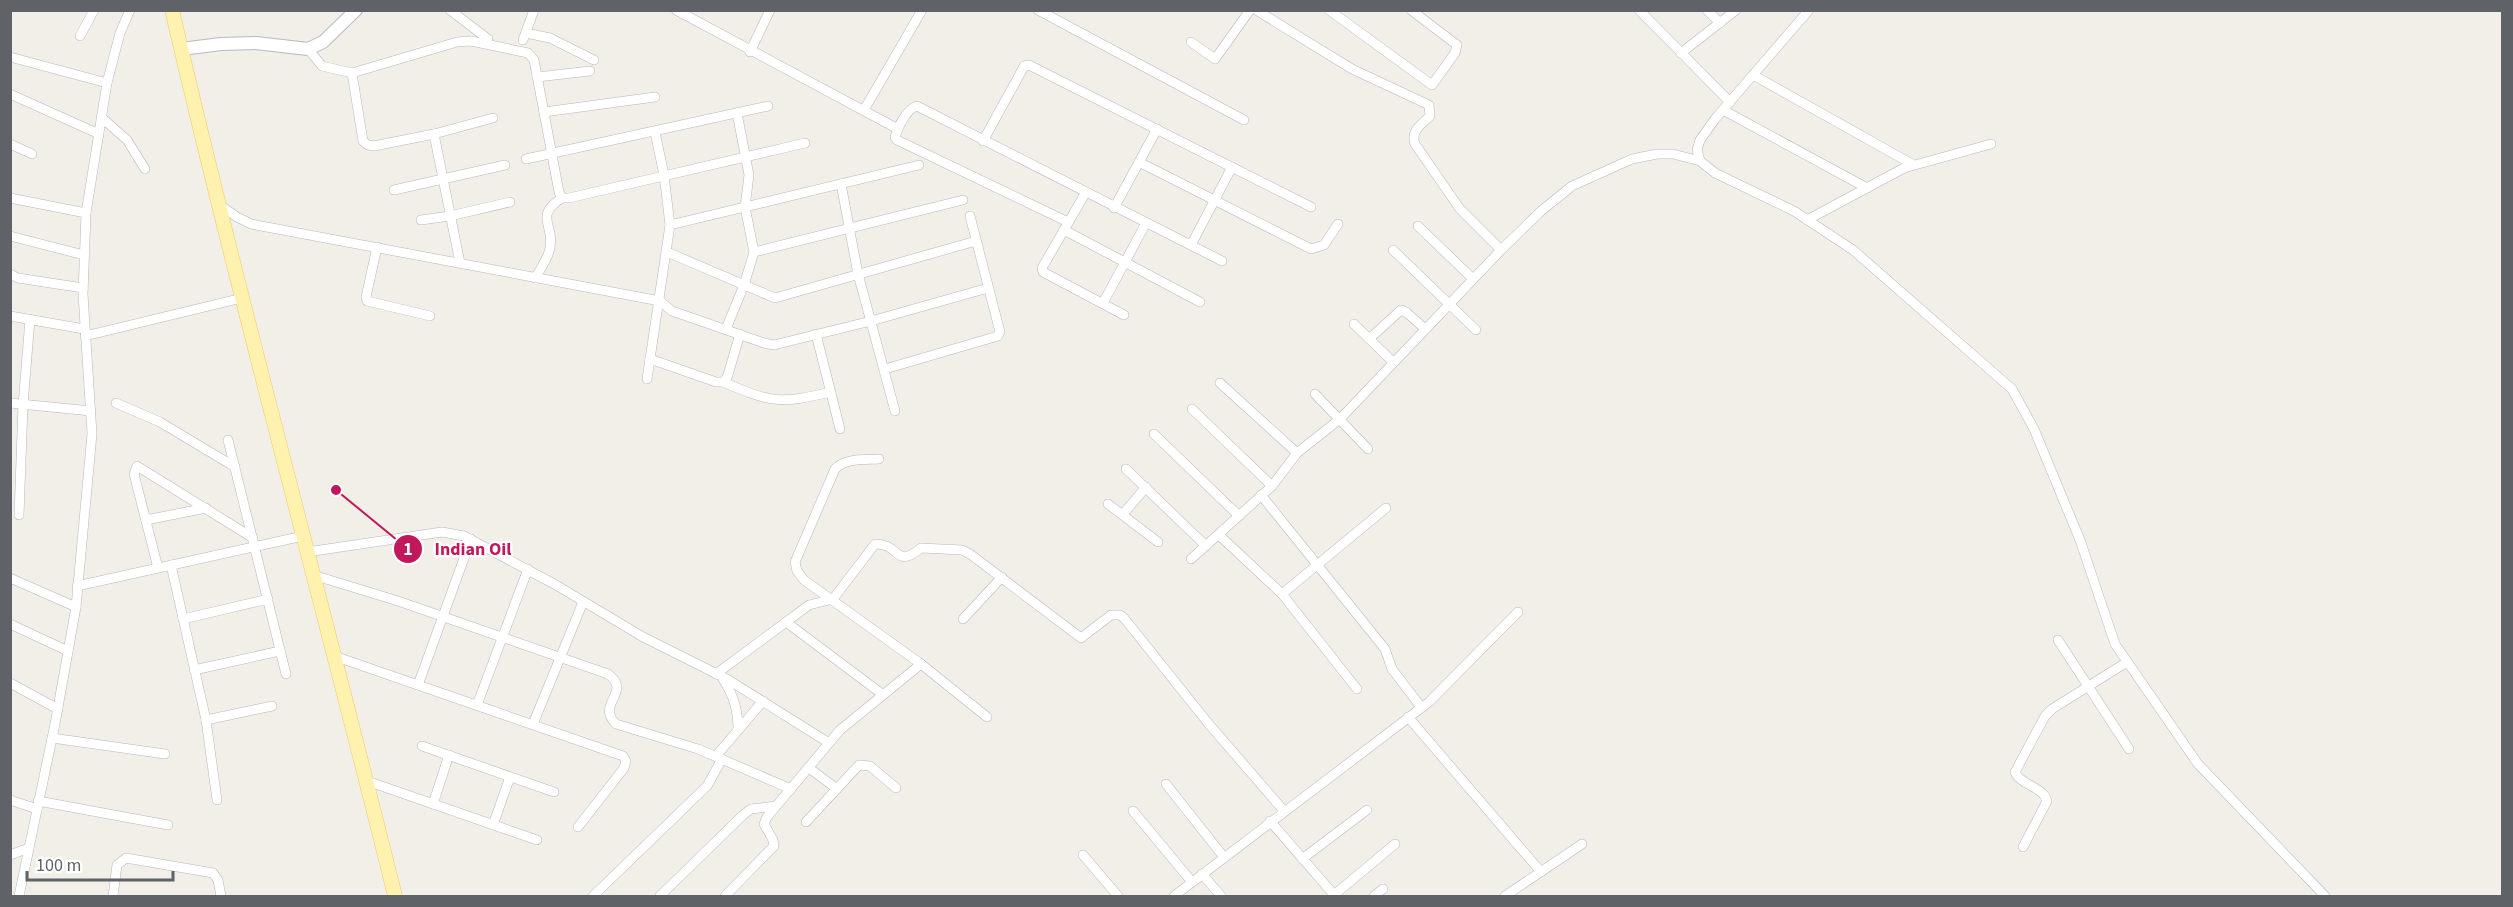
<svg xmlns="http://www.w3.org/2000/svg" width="2513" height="907" viewBox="0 0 2513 907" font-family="'Source Sans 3',sans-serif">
  <rect width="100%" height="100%" fill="#f1efe8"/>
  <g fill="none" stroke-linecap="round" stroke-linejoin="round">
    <!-- minor casing -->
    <g stroke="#b5b8bc" stroke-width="10">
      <g id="minor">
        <path d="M 450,10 L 488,39"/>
        <path d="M 676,10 L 898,129"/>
        <path d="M 1038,10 L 1244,120"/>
        <path d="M 1256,10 L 1352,69 L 1429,105 L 1430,116 C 1422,124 1410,131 1415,144 L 1460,209 L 1501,250"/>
        <path d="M 1329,10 L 1432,85 L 1455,53 L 1457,45 L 1411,10"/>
        <path d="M 1639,10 L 1730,102"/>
        <path d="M 1707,10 L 1720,23"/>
        <path d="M 1809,10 L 1715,119 L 1700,140 L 1697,150 L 1700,161 L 1715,173 L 1794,211 L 1853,250 L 2012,389 L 2034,429 L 2080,540 L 2115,644 L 2198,764 L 2325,896"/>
        <path d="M 526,33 L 550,38 L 594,60"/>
        <path d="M 80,36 L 94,10"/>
        <path d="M 523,40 L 534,10"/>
        <path d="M 1191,42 L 1215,59 L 1250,10"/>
        <path d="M 308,49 L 322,66 L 352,73 L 457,42 L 471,41 L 528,53 L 534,60 L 559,192 L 562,198 L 569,198 L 805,143"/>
        <path d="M 750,52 L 770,10"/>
        <path d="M 1681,53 L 1736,10"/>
        <path d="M 10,57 L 107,83"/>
        <path d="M 352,73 L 363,141 L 368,145 L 374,146 L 434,134 L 493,118"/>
        <path d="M 1753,75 L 1912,164"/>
        <path d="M 537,77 L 590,71"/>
        <path d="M 10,94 L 99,134"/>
        <path d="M 864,110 L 922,10"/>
        <path d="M 1723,110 L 1867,188"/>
        <path d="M 544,112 L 655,97"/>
        <path d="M 737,113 L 749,175 L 745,207 L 754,252"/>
        <path d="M 101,117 L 127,140 L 145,169"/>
        <path d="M 434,134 L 460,263"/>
        <path d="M 983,141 L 1021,72 L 1024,66 L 1029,65 L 1311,207"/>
        <path d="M 10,144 L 32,154"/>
        <path d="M 526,159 L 768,106"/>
        <path d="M 1139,162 L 1311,249 L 1324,245 L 1338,224"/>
        <path d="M 841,184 L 858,274 L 895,411"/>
        <path d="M 394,190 L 505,165"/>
        <path d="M 1086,192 L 1042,268 L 1043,272 L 1124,315"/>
        <path d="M 10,198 L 86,213"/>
        <path d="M 218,204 L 237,217 L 251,224 L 660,301 L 672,311 L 764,343 L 774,345 L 871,321 L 988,288"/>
        <path d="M 1114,208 L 1157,129"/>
        <path d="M 421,220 L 450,216 L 510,202"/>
        <path d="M 1807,220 L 1904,168 L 1991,144"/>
        <path d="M 1068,222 L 897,140 L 895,137 C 898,126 907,109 917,106 L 1222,261"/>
        <path d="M 670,225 L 919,165"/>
        <path d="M 1418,226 L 1473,279"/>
        <path d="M 1064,230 L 1200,302"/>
        <path d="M 10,236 L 84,255"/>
        <path d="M 1191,245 L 1232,167"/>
        <path d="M 377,247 L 366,297 L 367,301 L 430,316"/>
        <path d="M 1393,250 L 1476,330"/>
        <path d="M 667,252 L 775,298 L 976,241"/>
        <path d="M 10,274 L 18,278 L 83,288"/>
        <path d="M 535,278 C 540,270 546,261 549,252 C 557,225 532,217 562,198"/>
        <path d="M 1103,303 L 1146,223"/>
        <path d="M 10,316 L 84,329"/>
        <path d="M 1354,324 L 1393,362"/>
        <path d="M 726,329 L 744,285 L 754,252 L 963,200"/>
        <path d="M 816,334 L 840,429"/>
        <path d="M 85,336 L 242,298"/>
        <path d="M 1369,339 L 1401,310 L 1406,312 L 1424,328"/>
        <path d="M 650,359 L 716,382 L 723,382 L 727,378 L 740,334"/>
        <path d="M 885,369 L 998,336 L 1000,332 L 970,216"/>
        <path d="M 647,379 L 670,225 L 664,175 L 655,132"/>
        <path d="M 723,382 C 772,403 779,404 831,392"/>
        <path d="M 1220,383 L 1297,453"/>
        <path d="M 1315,394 L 1368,449"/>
        <path d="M 10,403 L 91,411"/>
        <path d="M 116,403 L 160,422 L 235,467"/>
        <path d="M 1192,409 L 1272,486"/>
        <path d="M 1154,434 L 1239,516"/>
        <path d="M 228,440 L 286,674"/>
        <path d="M 879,459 C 864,460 846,458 835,469 L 795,562 L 797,571 L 804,580 L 921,664 L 987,717"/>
        <path d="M 1126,469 L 1206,546"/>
        <path d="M 1261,495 L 1385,649 L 1392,669 L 1421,707"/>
        <path d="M 1108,504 L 1158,542"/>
        <path d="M 1123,514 L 1146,487"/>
        <path d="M 19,515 L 23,405 L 30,319"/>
        <path d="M 146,520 L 206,508"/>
        <path d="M 1219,535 L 1282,594 L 1357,689"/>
        <path d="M 307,552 L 442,532 L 464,536 L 556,585 L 643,637 L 727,679 L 829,743"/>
        <path d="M 1191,559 L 1272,486 L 1297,453 L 1340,419 L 1501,250 L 1541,211 L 1572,186 L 1632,159 L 1657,154 L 1673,154 L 1700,161"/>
        <path d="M 171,565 L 206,720 L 217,800"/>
        <path d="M 158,568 L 134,474 L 137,466 L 253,538"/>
        <path d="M 313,575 L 398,601 L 608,674 C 633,692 595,704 616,724 L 698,749 L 791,789"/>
        <path d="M 10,578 L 76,607"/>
        <path d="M 77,586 L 303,536"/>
        <path d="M 1282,594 L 1386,508"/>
        <path d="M 183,619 L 268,599"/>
        <path d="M 963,619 L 1002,577"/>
        <path d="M 786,622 L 882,694"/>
        <path d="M 10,624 L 68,651"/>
        <path d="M 2058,640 L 2129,749"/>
        <path d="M 337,657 L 623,756 L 626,761 L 624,768 L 578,827"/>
        <path d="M 194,670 L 280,651"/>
        <path d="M 716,674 L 809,605 L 833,599 L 875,544 C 900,543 895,570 921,548 L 962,550 L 970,554 L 1081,638 L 1111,615 L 1120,615 L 1124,618 L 1208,723 L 1284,811"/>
        <path d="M 723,679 C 734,696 738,710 738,730"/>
        <path d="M 10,683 L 58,709"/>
        <path d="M 418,685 L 471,539"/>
        <path d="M 477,705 L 528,569"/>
        <path d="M 1408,717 L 1541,872"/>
        <path d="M 206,720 L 272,706"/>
        <path d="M 533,724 L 583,602"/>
        <path d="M 52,738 L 165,754"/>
        <path d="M 422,746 L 554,792"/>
        <path d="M 716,756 L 763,701"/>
        <path d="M 809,768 L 837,789"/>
        <path d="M 367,781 L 537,840"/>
        <path d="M 1166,784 L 1223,856"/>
        <path d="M 10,800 L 37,809"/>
        <path d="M 38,801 L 168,825"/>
        <path d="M 433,804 L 449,755"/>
        <path d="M 1133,811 L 1192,882"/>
        <path d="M 1270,821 L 1335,896"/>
        <path d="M 806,822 L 859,765 L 870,766 L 896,788"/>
        <path d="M 493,825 L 510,777"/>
        <path d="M 2023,847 L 2047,801 C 2043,786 2021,786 2015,772 L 2045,716 L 2052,709 L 2127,662"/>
        <path d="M 10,855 L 29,848"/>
        <path d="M 1083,855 L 1118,896"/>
        <path d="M 1302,859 L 1367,810"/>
        <path d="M 1202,874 L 1221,896"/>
        <path d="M 1334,895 L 1395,844"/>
        <path d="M 19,896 L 55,724 L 76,607 L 92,434 L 83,294 L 86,213 L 107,83 L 120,33 L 130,10"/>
        <path d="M 113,896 L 117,865 L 126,858 L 213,873 L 218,880 L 221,896"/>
        <path d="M 593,896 L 707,786 L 722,759"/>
        <path d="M 660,896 L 743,815 L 751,809 L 776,806"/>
        <path d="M 725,896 L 774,846 L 773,840 L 764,824 L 767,817 L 840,730 L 921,664"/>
        <path d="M 1174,896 L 1429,702 L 1518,612"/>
        <path d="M 1374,896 L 1383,889"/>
        <path d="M 1505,896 L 1582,844"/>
      </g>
    </g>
    <!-- secondary casing -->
    <g stroke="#b6babf" stroke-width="14">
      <path id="secondary" d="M 181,49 L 221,44 L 256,43 L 308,49 L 323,42 L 356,10"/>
    </g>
    <!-- primary casing -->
    <g stroke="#f2c960" stroke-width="15">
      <path id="primary" d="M 172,10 C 241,307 322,601 395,896"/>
    </g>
    <!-- minor -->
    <use href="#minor" stroke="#fff" stroke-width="9"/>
    <!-- secondary -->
    <use href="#secondary" stroke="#fff" stroke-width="12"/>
    <!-- primary -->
    <use href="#primary" stroke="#fff2af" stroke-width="14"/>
  </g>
  <!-- callouts -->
  <path fill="none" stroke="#c2185b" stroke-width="2" d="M336 490L408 549"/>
  <g fill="#c2185b" stroke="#fff" stroke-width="2">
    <circle cx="336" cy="490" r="6"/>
    <circle cx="408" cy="549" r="15"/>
  </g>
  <g font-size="18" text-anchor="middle" font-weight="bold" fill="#fff">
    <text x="408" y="555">1</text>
  </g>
  <g font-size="18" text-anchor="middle" font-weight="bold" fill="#c2185b" stroke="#fff" stroke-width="4.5" stroke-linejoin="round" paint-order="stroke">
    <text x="473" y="555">Indian Oil</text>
  </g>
  <!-- border -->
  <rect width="2513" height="907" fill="none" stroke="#5f6368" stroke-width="24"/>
  <!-- scale -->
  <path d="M27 871v9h146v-9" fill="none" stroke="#5f6368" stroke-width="3"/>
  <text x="36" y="871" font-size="18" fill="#5f6368" stroke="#ffffff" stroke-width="4.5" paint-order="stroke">100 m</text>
</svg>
